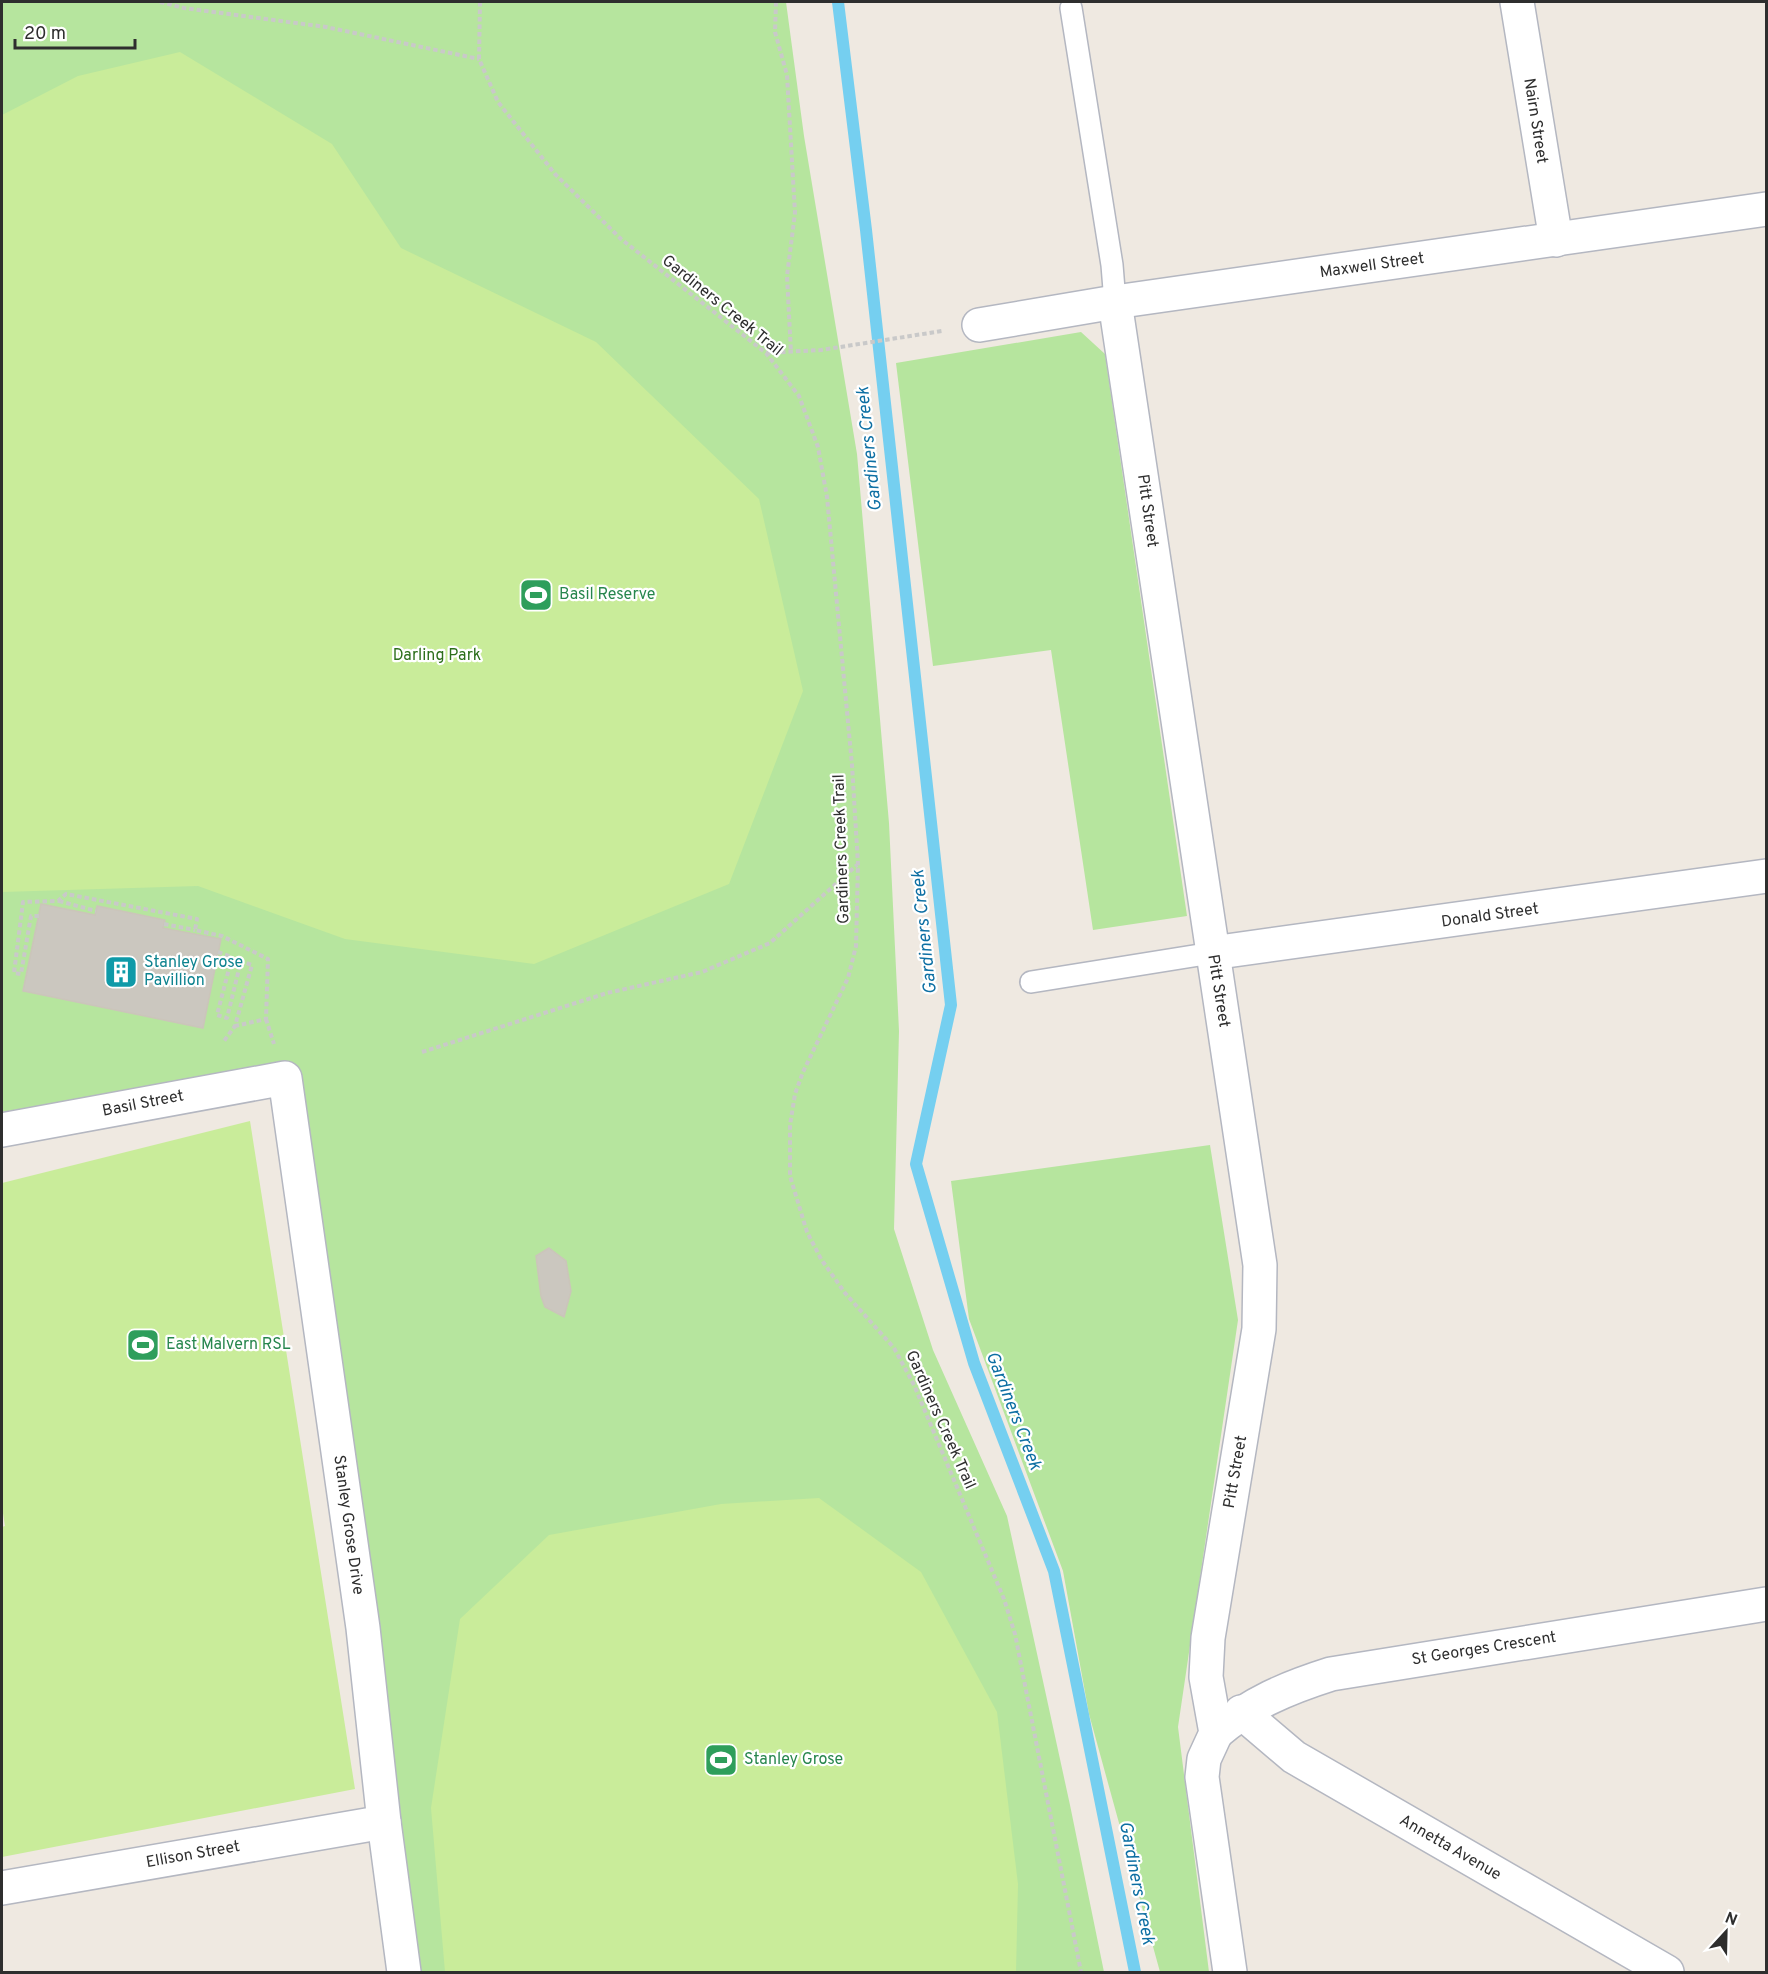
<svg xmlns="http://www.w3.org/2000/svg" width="1768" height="1974" viewBox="0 0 1768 1974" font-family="Overpass,sans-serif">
  <rect width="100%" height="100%" fill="#efe9e1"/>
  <!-- green -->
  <g fill="#b6e59e">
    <path d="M 2,2 L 786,2 L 804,136 L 857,454 L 889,823 L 899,1031 L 894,1229 L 933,1350 L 1007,1516 L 1070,1805 L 1104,1972 L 392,1972 L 278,1066 L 2,1112 Z"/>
    <path d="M 1081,332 L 1105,354 L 1187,916 L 1093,930 L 1051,650 L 933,666 L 896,363 Z"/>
    <path d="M 1210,1145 L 1238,1320 L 1178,1727 L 1209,1972 L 1160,1972 L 1089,1714 L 1063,1571 L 969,1319 L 951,1181 Z"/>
  </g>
  <!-- pitch -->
  <g fill="#c9ec9a">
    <path d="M 180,52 L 332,144 L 401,248 L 596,342 L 759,499 L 803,691 L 729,884 L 534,964 L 345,939 L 198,886 L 2,892 L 2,115 L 78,76 Z"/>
    <path d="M 250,1121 L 355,1789 L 2,1857 L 2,1527 L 5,1526 L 2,1507 L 2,1183 Z"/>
    <path d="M 819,1498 L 921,1572 L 997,1712 L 1018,1884 L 1016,1972 L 445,1972 L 431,1808 L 460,1619 L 549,1535 L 721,1504 Z"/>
  </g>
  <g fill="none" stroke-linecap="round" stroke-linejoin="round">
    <!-- stream -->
    <path stroke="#75cff0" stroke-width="12" d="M 838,2 L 866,230 L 951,1005 L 916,1164 L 974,1363 L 1054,1571 L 1135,1972"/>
  </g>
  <!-- building -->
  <g fill="#cbc7bf" stroke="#cbc5ba" stroke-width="1.5">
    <path d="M 41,904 L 95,915 L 97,906 L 165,920 L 163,928 L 221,939 L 203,1028 L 23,991 Z"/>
    <path d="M 549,1248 L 566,1261 L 571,1291 L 564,1317 L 545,1307 L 541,1296 L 536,1256 Z"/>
  </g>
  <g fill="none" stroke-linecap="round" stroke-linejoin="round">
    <!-- lane casing -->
    <g stroke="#b4b7c1" stroke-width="24">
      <g id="lane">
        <path d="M 1071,8 L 1112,265 L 1115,302"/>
        <path d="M 1031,982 L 1212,953"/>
      </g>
    </g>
    <!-- street casing -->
    <g stroke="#b4b7c1" stroke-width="36">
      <g id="street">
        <path d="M 1517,2 L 1556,240"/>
        <path d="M 1115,302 L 1260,1265 L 1259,1329 L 1208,1638 L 1206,1677 L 1216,1733 L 1204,1759 L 1202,1777 L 1230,1972"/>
        <path d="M 979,325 L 1115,302 L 1766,209"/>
        <path d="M 1212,953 L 1766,876"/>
        <path d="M 2,1130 L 285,1078 L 363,1628 L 384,1822 L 404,1972"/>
        <path d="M 1241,1712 L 1294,1757 L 1667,1972"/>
        <path d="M 1216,1733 C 1251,1703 1287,1688 1331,1674 L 1766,1604"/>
        <path d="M 2,1888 L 384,1822"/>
      </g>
    </g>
    <!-- path -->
    <g stroke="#c9c9c9" stroke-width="4" stroke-dasharray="4.5 3" stroke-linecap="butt">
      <path d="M 160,2 L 184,8 L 326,27 L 479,59"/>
      <path d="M 480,2 L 479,59 L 498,102 L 555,174 L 621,239 L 766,353 L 799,396 L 818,447 L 827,497 L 852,765 L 858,864 L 856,946 L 848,978 L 803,1072 L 795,1094 L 790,1125 L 790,1176 L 807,1232 L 821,1259 L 845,1293 L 894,1348 L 914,1385 L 1004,1599 L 1015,1634 L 1081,1972"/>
      <path d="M 776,2 L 775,32 L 787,75 L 795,213 L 787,276 L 791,353"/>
      <path d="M 766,353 L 821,350 L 942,331"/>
      <path d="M 59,901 L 96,911"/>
      <path d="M 39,916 L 31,916 L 21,974 L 14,973 L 23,902 L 58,901 L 66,894 L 197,919 L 195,930 L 222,936 L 268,959 L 266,1019 L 235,1026"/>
      <path d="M 164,924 L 195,930"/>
      <path d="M 218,952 L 232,957 L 217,1015 L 227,1018 L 241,961 L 252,965 L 235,1026 L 224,1041"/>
      <path d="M 266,1019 L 274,1044"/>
      <path d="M 422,1052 L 607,993 L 702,972 L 770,943 L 857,865"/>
    </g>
    <!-- lane -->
    <use href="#lane" stroke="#fff" stroke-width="21"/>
    <!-- street -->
    <use href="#street" stroke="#fff" stroke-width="33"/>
  </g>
  <!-- icons -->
  <defs>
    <g id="stadium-square" transform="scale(1.725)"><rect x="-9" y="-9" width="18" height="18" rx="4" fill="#2e9e5b" stroke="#fff"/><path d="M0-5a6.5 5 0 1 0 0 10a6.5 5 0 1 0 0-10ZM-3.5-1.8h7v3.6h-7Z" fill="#fff"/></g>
    <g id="building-square" transform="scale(1.725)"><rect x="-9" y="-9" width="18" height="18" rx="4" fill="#0f9aa8" stroke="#fff"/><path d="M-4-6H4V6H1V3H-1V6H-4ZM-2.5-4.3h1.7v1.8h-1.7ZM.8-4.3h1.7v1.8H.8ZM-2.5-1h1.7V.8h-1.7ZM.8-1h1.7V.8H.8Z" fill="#fff"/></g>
  </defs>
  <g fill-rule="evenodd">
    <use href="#stadium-square" x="536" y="595"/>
    <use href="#building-square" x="121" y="972"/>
    <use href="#stadium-square" x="143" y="1345"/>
    <use href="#stadium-square" x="721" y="1760"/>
  </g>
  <g text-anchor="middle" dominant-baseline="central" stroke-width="4.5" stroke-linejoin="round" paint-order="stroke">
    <!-- street labels -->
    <g font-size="16" fill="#2e2e2e" stroke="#fff">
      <text transform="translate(1535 121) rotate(81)">Nairn Street</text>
      <text transform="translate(1372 266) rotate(-8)">Maxwell Street</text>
      <text transform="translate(722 306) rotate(39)">Gardiners Creek Trail</text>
      <text transform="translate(1147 511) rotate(82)">Pitt Street</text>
      <text transform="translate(842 849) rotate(-92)">Gardiners Creek Trail</text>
      <text transform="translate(1490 916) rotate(-8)">Donald Street</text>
      <text transform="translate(1218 991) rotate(81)">Pitt Street</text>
      <text transform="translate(143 1104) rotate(-11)">Basil Street</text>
      <text transform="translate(940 1420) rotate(66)">Gardiners Creek Trail</text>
      <text transform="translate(1236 1472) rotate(-80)">Pitt Street</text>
      <text transform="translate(348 1525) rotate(82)">Stanley Grose Drive</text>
      <text transform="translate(1484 1649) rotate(-9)">St Georges Crescent</text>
      <text transform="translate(1450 1848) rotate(30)">Annetta Avenue</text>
      <text transform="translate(193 1855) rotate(-10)">Ellison Street</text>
    </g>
    <!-- leisure labels -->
    <g font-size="16" fill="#27864d" stroke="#fff" text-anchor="start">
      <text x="559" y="595">Basil Reserve</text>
      <text x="166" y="1345">East Malvern RSL</text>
      <text x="744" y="1760">Stanley Grose</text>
    </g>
    <!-- park labels -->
    <g font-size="16" fill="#2c6e1b" stroke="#fff">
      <text x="437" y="656">Darling Park</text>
    </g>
    <!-- culture labels -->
    <g font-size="16" fill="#0d838f" stroke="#fff" text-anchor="start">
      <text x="144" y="963">Stanley Grose<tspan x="144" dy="18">Pavillion</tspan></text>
    </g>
    <!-- water labels -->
    <g font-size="18" font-style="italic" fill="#0d6fa3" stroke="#fff">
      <text transform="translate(870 449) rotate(-96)">Gardiners Creek</text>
      <text transform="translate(925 932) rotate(-96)">Gardiners Creek</text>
      <text transform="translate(1013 1411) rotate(69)">Gardiners Creek</text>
      <text transform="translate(1136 1883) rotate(79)">Gardiners Creek</text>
    </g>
  </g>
  <!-- border -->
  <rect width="1768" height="1974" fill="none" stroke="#2e2e2e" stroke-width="6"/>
  <!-- north arrow -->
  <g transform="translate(1726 1932) rotate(22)" stroke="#ffffff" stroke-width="4.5" paint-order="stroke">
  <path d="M0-4.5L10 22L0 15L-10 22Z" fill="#2e2e2e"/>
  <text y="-9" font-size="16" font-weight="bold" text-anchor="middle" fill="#2e2e2e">N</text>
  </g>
  <!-- scale -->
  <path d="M15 39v9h120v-9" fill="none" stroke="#2e2e2e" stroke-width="3"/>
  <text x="24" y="39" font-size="18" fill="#2e2e2e" stroke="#ffffff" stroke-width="4.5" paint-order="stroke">20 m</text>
</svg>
